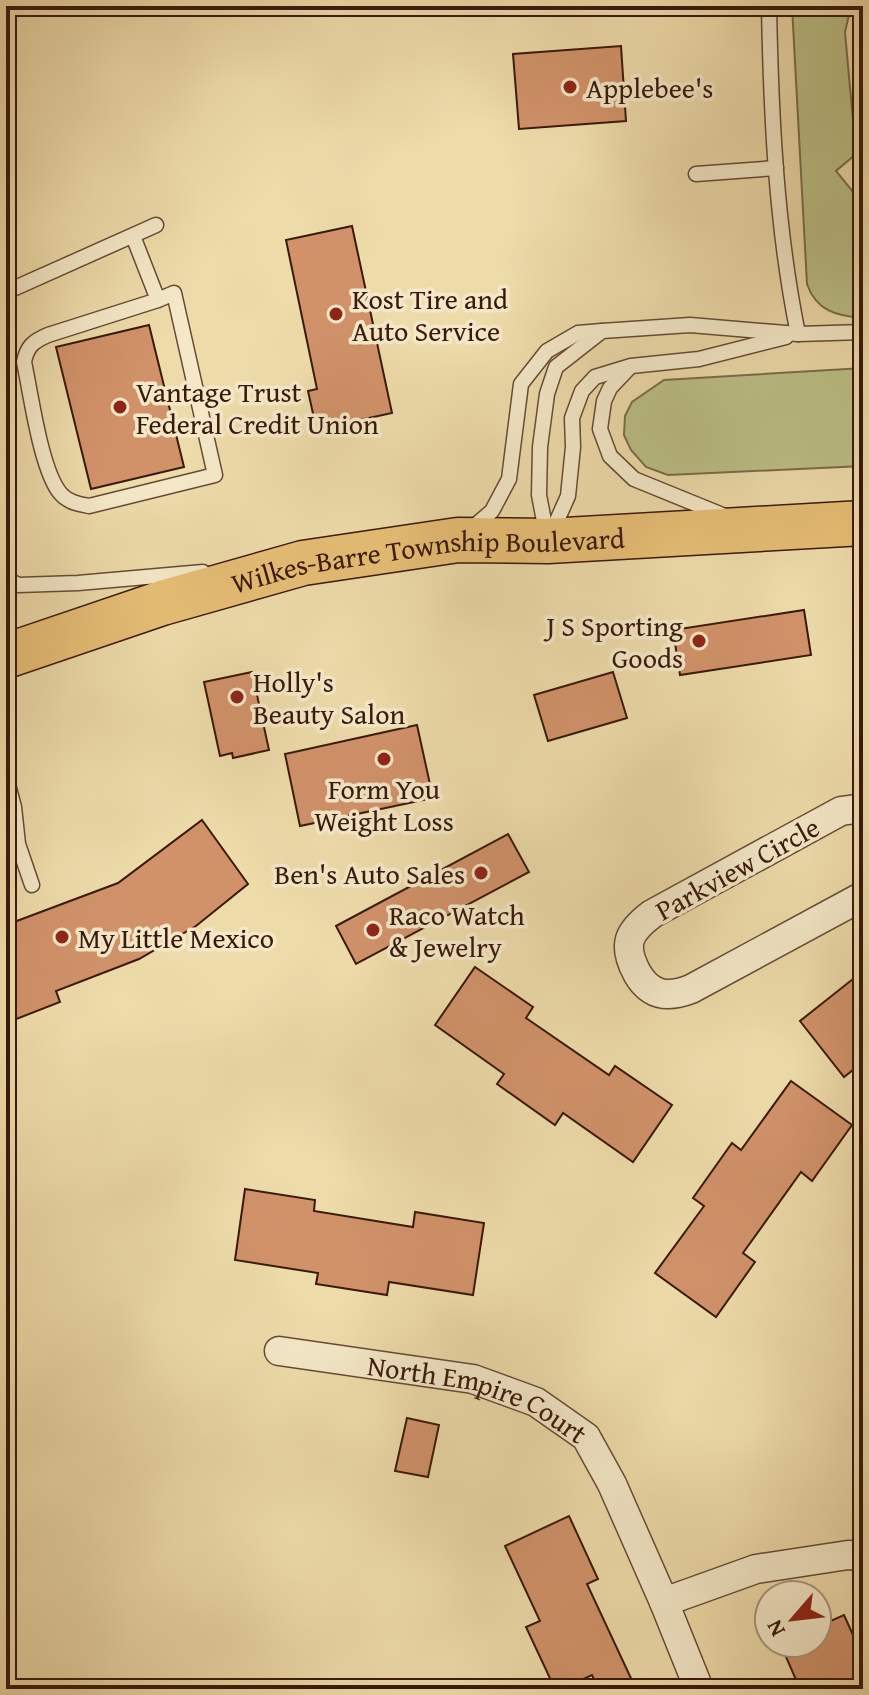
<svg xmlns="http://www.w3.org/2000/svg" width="869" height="1695" viewBox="0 0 869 1695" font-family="'Gentium Book Plus',serif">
  <rect width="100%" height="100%" fill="#eedbaa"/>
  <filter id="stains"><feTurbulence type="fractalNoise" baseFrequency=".0025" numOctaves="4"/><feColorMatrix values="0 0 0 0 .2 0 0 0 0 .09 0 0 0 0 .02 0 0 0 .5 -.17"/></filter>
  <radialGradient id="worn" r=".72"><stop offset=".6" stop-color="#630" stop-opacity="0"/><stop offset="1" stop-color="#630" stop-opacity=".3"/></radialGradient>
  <!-- green -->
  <g fill="#bbbf86" stroke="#7a6c49" stroke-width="2">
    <path d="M 792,6 L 856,6 L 849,15 L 845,32 L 856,154 L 836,171 L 863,204 L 863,318 C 837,316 816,311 807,284 Z"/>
    <path d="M 863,368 L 863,466 L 668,475 L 646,467 L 631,450 L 624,435 L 625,416 L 632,402 L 664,380 Z"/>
  </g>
  <!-- building -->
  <g fill="#d1926a" stroke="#39190c" stroke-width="2">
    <path d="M 621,46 L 626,121 L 519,129 L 513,54 Z"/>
    <path d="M 352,226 L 392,413 L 327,427 L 325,416 L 314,418 L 308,391 L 317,389 L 286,240 Z"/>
    <path d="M 149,325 L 184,467 L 91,489 L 56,347 Z"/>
    <path d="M 804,610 L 811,655 L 680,675 L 673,630 Z"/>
    <path d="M 252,672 L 269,750 L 233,758 L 232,753 L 220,756 L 204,682 Z"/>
    <path d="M 613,672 L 627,718 L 548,741 L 534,695 Z"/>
    <path d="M 417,725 L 433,798 L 300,826 L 285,754 Z"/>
    <path d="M 202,820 L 248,884 L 196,926 L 139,959 L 56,991 L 60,1002 L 6,1023 L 6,925 L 118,883 Z"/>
    <path d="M 508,834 L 529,872 L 356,964 L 336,926 Z"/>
    <path d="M 475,967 L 533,1007 L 526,1018 L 609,1075 L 615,1066 L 672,1105 L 633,1162 L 563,1113 L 555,1125 L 497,1084 L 504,1074 L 435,1025 Z"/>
    <path d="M 863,971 L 863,1062 L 844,1077 L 800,1021 Z"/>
    <path d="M 791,1081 L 852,1125 L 812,1181 L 801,1172 L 743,1253 L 755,1262 L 716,1317 L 655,1273 L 704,1206 L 693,1198 L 732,1143 L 741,1150 Z"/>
    <path d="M 245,1189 L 315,1200 L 314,1211 L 413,1227 L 415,1212 L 484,1223 L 473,1295 L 389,1282 L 387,1295 L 316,1284 L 318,1273 L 235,1260 Z"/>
    <path d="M 407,1418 L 439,1425 L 428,1477 L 395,1471 Z"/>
    <path d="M 569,1516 L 598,1579 L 587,1584 L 636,1689 L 598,1689 L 592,1675 L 561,1689 L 555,1689 L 526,1627 L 540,1621 L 505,1546 Z"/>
    <path d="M 844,1615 L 863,1657 L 863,1679 L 841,1689 L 800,1689 L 780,1643 L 817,1643 L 817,1627 Z"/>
  </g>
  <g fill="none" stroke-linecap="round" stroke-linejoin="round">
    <!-- lane casing -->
    <g stroke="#664a34" stroke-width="17">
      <g id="lane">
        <path d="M 769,6 C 771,115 776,226 798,334"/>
        <path d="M 696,174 L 776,168"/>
        <path d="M 133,236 L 158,300 L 174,293 L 215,475 L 89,506 C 78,504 68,502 61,494 C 41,472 31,394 24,362 C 27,346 34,341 48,335 L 158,300"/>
        <path d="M 6,292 L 156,225"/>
        <path d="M 629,368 L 610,388 L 604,401 L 600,429 L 610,456 L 634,479 L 725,516"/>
        <path d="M 470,530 L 492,511 L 509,479 L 521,384 L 547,351 L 578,333 L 602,331"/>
        <path d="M 551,534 L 568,496 L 573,447 L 572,418 L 582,391 L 595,377 L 631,366 L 699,359 L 786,337"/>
        <path d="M 547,537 L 539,495 L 540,447 L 547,394 L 556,367 L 602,331 L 690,325 L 798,334 L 863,332"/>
        <path d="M 6,578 L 18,585 L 78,583 L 203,572"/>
        <path d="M 6,777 L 14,807 L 18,844 L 32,885"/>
      </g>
    </g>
    <!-- street casing -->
    <g stroke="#664a34" stroke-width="31">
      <g id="street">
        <path d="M 863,808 L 841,811 L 652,914 C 628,932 622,945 637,973 C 650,996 668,998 691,989 L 863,896"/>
        <path id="s1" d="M 279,1351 L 473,1379 L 536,1402 L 586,1437 L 612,1484 L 664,1602"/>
        <path d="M 699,1689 L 664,1602 L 756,1569 L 848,1555 L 863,1556"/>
      </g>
    </g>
    <!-- primary casing -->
    <g stroke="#39190c" stroke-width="47">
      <g id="primary">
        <path id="s2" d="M 6,656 L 162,603 L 303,563 L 458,540 L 548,541 L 863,523"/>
      </g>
    </g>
    <!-- lane -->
    <use href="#lane" stroke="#f4e8c8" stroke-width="14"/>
    <!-- street -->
    <use href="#street" stroke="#f4e8c8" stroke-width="28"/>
    <!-- primary -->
    <use href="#primary" stroke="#e7be75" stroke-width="44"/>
  </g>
  <!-- markers -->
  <g fill="#8f2418" stroke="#f4e8c8" stroke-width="3">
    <circle cx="570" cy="87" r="8"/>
    <circle cx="336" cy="314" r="8"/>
    <circle cx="120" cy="407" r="8"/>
    <circle cx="699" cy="641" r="8"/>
    <circle cx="237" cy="697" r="8"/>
    <circle cx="384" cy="759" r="8"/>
    <circle cx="481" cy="873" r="8"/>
    <circle cx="373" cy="930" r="8"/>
    <circle cx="62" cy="937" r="8"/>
  </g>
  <g text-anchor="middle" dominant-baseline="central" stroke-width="7" stroke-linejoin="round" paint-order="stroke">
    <!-- poi labels -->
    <g font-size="28" fill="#39190c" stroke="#f4e8c8" text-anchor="start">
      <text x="586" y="87">Applebee's</text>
      <text x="352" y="298">Kost Tire and<tspan x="352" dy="32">Auto Service</tspan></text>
      <text x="136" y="391">Vantage Trust<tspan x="136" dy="32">Federal Credit Union</tspan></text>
      <text x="683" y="625" text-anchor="end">J S Sporting<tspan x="683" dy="32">Goods</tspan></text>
      <text x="253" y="681">Holly's<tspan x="253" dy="32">Beauty Salon</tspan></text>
      <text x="384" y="788" text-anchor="middle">Form You<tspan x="384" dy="32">Weight Loss</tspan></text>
      <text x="465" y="873" text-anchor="end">Ben's Auto Sales</text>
      <text x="389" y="914">Raco Watch<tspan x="389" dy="32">&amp; Jewelry</tspan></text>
      <text x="78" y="937">My Little Mexico</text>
    </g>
    <!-- street labels -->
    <g font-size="28" fill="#39190c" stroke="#f4e8c8">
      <text stroke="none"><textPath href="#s2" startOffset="436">Wilkes-Barre Township Boulevard</textPath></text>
      <text transform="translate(737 868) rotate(-29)">Parkview Circle</text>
      <text stroke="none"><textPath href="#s1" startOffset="206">North Empire Court</textPath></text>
    </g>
  </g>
  <!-- margin -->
  <rect width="869" height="1695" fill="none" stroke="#eedbaa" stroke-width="32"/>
  <rect x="8" y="8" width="853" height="1679" fill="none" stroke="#39190c" stroke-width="4"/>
  <rect x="16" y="16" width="837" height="1663" fill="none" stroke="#39190c" stroke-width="2"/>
  <!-- north arrow -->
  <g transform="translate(793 1619) rotate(242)"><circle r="38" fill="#f4e8c8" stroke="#a9957d" stroke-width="2"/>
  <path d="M0-6L14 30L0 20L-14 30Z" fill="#8f2418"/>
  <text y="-12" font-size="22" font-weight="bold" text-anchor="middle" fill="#39190c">N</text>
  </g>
  <rect width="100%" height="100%" filter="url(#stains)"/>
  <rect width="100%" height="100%" fill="url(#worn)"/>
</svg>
